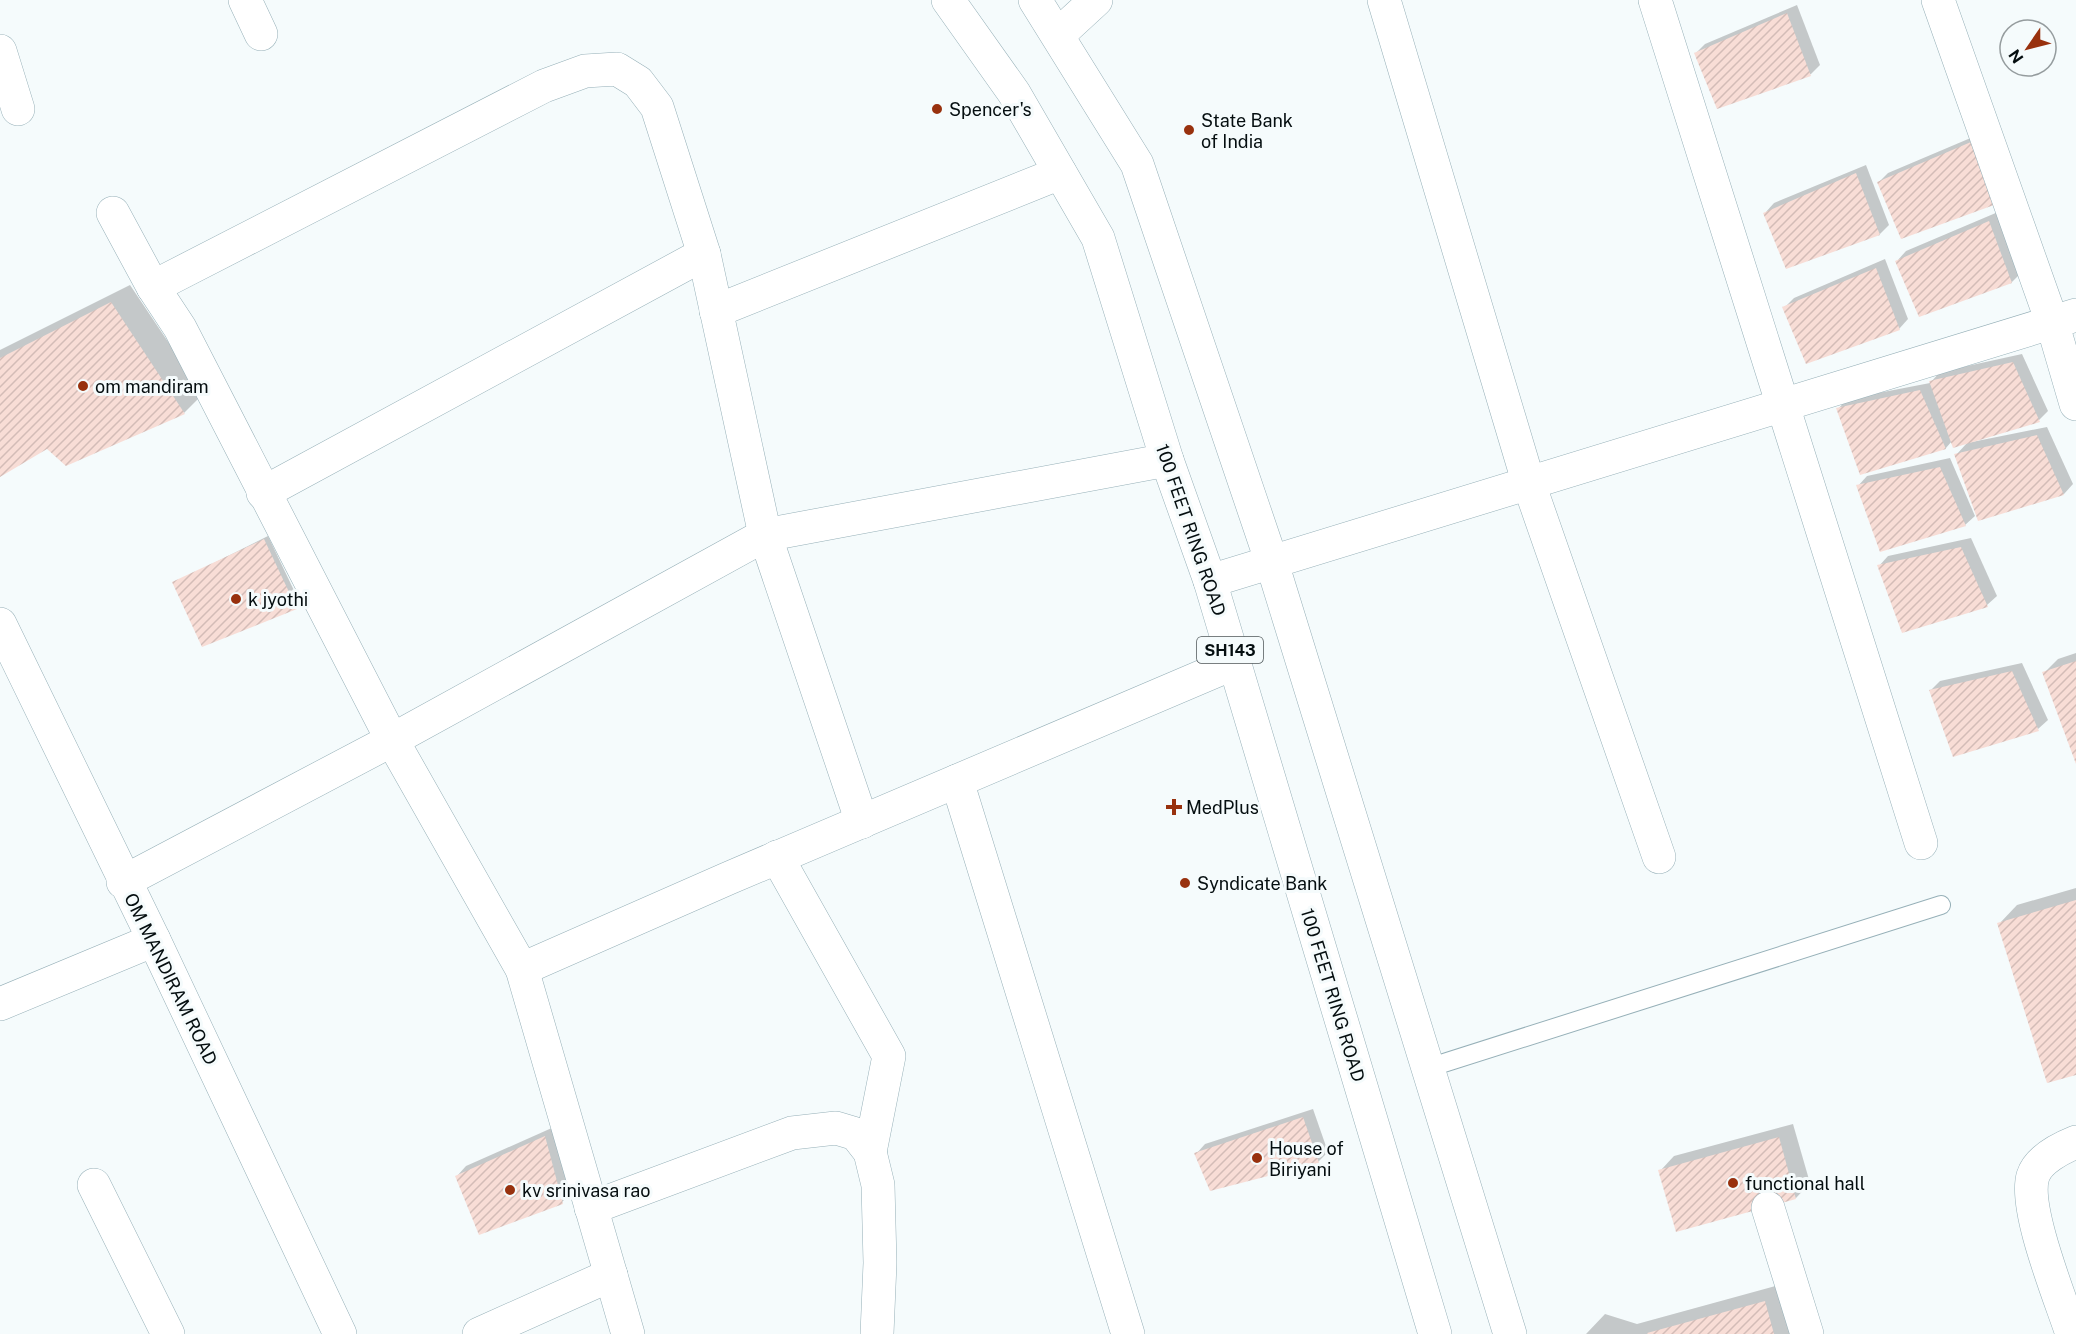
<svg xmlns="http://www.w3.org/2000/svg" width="2076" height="1334" viewBox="0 0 2076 1334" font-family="'Public Sans',sans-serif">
  <defs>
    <pattern id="building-hatch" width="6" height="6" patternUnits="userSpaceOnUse" patternTransform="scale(1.5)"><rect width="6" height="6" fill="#f8ddd6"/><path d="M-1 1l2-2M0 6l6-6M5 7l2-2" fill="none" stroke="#d3bcb7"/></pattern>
  </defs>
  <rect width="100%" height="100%" fill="#f5fbfc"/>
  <!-- shadow -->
  <g fill="#0003">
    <path d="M 1797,5 L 1820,65 L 1811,74 L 1718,108 L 1696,53 L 1705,44 Z"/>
    <path d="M 1980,134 L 2003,194 L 1878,183 L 1888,173 Z"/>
    <path d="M 1866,165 L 1889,225 L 1880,234 L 1765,213 L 1774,203 Z"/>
    <path d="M 1998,212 L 2021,273 L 2012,282 L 1897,261 L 1906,251 Z"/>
    <path d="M 1885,259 L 1908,319 L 1899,329 L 1784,308 L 1794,298 Z"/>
    <path d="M 130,285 L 203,394 L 184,413 L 67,464 L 47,447 L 0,475 L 0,350 Z"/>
    <path d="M 2022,354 L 2048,411 L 2039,420 L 1952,441 L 1946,448 L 1861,473 L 1838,409 L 1847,399 L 1930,383 L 1940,372 Z"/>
    <path d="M 2047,427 L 2073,484 L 2064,494 L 1979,519 L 1956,455 L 1967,443 Z"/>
    <path d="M 1950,458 L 1975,516 L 1965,525 L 1858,486 L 1867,476 Z"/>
    <path d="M 268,536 L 300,603 L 296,607 L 174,583 Z"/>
    <path d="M 1971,538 L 1997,596 L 1987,605 L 1903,631 L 1879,566 L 1888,556 Z"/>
    <path d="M 2076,653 L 2076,760 L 2044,673 L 2058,659 Z"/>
    <path d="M 2022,663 L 2048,720 L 2038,729 L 1931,690 L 1940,681 Z"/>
    <path d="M 2076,888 L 2076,1073 L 1999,924 L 2017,905 Z"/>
    <path d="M 1313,1109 L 1328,1152 L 1318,1162 L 1196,1154 L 1205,1144 Z"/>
    <path d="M 1793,1124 L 1810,1183 L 1796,1198 L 1660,1171 L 1674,1156 Z"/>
    <path d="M 554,1127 L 571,1193 L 562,1202 L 457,1176 L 466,1166 Z"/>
    <path d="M 1783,1284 L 1797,1334 L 1586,1334 L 1605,1314 L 1637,1324 Z"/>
  </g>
  <!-- building -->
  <g fill="url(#building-hatch)">
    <path d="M 1787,13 L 1811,76 L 1717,109 L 1694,53 Z"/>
    <path d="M 1971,142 L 1994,205 L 1901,239 L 1877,182 Z"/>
    <path d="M 1856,173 L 1880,235 L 1786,269 L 1763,213 Z"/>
    <path d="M 1989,221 L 2012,283 L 1919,317 L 1895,261 Z"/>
    <path d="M 1876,268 L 1900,330 L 1806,364 L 1782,307 Z"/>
    <path d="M 111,302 L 185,414 L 66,466 L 47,449 L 0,477 L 0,358 Z"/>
    <path d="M 2013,362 L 2040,422 L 1953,448 L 1929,381 Z"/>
    <path d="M 1920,390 L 1946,449 L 1860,475 L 1836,408 Z"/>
    <path d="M 2037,435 L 2064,495 L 1978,521 L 1954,454 Z"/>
    <path d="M 1940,467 L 1966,526 L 1880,552 L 1856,485 Z"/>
    <path d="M 264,539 L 297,609 L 202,647 L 172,582 Z"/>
    <path d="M 1961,547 L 1988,607 L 1902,633 L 1877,565 Z"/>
    <path d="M 2076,661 L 2076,764 L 2042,672 Z"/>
    <path d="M 2012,671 L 2039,731 L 1953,757 L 1929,690 Z"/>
    <path d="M 2076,900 L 2076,1075 L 2047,1083 L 1997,923 Z"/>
    <path d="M 1303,1117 L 1319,1163 L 1210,1191 L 1194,1153 Z"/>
    <path d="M 545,1136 L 563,1204 L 479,1235 L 455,1176 Z"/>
    <path d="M 1779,1137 L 1796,1199 L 1676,1232 L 1658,1170 Z"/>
    <path d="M 1765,1301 L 1774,1334 L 1648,1334 L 1647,1333 Z"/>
  </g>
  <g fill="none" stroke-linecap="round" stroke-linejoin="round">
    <!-- service casing -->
    <g stroke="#96b0b8" stroke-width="20">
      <path id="service" d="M 1428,1068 L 1941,905"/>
    </g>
    <!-- minor casing -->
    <g stroke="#96b0b8" stroke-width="34">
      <g id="minor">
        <path d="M 245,0 L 261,34"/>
        <path d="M 1384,0 L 1528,481 L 1659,857"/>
        <path d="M 1655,0 L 1921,843"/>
        <path d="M 1938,0 L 2052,322 L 2076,404"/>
        <path d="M 1058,35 L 1096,0"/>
        <path d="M 0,51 L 18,109"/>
        <path d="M 113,213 L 153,287 L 180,328 L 392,740 L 522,969 L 628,1334"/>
        <path d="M 153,287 L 544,86 L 585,71 L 617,69 L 638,82 L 657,107 L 704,254 L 765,535 L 862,822"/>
        <path d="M 716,311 L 1060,173"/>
        <path d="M 263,493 L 704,254"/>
        <path d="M 1210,581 L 2076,315"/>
        <path d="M 0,624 L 154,940 L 340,1334"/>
        <path d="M 957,781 L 1128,1334"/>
        <path d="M 777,857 L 889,1056 L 870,1152"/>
        <path d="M 123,882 L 392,740 L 765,535 L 1167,460"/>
        <path d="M 522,969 L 729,878 L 1234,663"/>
        <path d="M 0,1004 L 154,940"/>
        <path d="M 94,1185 L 168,1334"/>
        <path d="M 591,1208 L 792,1133 L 836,1128 L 856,1134 L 870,1152 L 878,1185 L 880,1263 L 877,1334"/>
        <path d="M 1768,1208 L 1807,1334"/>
        <path d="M 479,1334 L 611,1275"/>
        <path d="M 2072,1334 C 2061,1300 2023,1208 2033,1176 C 2038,1160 2061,1148 2076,1142"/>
      </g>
    </g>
    <!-- primary casing -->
    <g stroke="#96b0b8" stroke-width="34">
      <g id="primary">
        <path d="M 948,0 L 1014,93 L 1098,238 L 1167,460 L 1210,581 L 1435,1334"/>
        <path d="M 1035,0 L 1137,164 L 1271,560 L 1510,1334"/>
      </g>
    </g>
    <!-- service -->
    <use href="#service" stroke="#fff" stroke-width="18"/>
    <!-- minor -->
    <use href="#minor" stroke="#fff" stroke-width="33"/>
    <!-- primary -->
    <use href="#primary" stroke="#fff" stroke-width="33"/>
  </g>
  <!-- markers -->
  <g fill="#98310e" stroke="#f5fbfc" stroke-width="2">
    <circle cx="937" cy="109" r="6"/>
    <circle cx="1189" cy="130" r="6"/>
    <circle cx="83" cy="386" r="6"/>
    <circle cx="236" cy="599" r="6"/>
    <path d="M1171 798h6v6h6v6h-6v6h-6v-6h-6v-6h6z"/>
    <circle cx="1185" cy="883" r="6"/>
    <circle cx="1257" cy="1158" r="6"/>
    <circle cx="1733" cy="1183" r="6"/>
    <circle cx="510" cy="1190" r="6"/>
  </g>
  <g text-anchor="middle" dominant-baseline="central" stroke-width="6" stroke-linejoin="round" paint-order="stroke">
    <!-- shield labels -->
    <rect fill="#f5fbfc" stroke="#4d5557" stroke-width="1.5" x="1197" y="637" width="66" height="26" rx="4.5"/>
    <g font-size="16" font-weight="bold" fill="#050e10">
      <text x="1230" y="650">SH143</text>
    </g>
    <!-- poi labels -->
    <g font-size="18" fill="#050e10" stroke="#f5fbfc" text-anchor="start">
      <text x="949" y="109">Spencer's</text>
      <text x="1201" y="120">State Bank<tspan x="1201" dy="21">of India</tspan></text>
      <text x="95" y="386">om mandiram</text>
      <text x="248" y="599">k jyothi</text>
      <text x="1186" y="807">MedPlus</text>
      <text x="1197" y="883">Syndicate Bank</text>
      <text x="1269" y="1148">House of<tspan x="1269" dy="21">Biriyani</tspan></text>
      <text x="1745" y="1183">functional hall</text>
      <text x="522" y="1190">kv srinivasa rao</text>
    </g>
    <!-- street labels -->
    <g font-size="18" fill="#050e10" stroke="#f5fbfc">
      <text transform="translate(1191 530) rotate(71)">100 FEET RING ROAD</text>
      <text transform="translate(171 979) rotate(64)">OM MANDIRAM ROAD</text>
      <text transform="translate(1333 995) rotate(73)">100 FEET RING ROAD</text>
    </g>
  </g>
  <!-- north arrow -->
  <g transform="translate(2028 48) rotate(235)"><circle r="28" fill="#f5fbfc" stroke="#959c9e" stroke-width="1.5"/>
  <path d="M0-4.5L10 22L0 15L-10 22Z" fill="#98310e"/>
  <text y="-9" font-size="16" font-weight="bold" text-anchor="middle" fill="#050e10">N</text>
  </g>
</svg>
